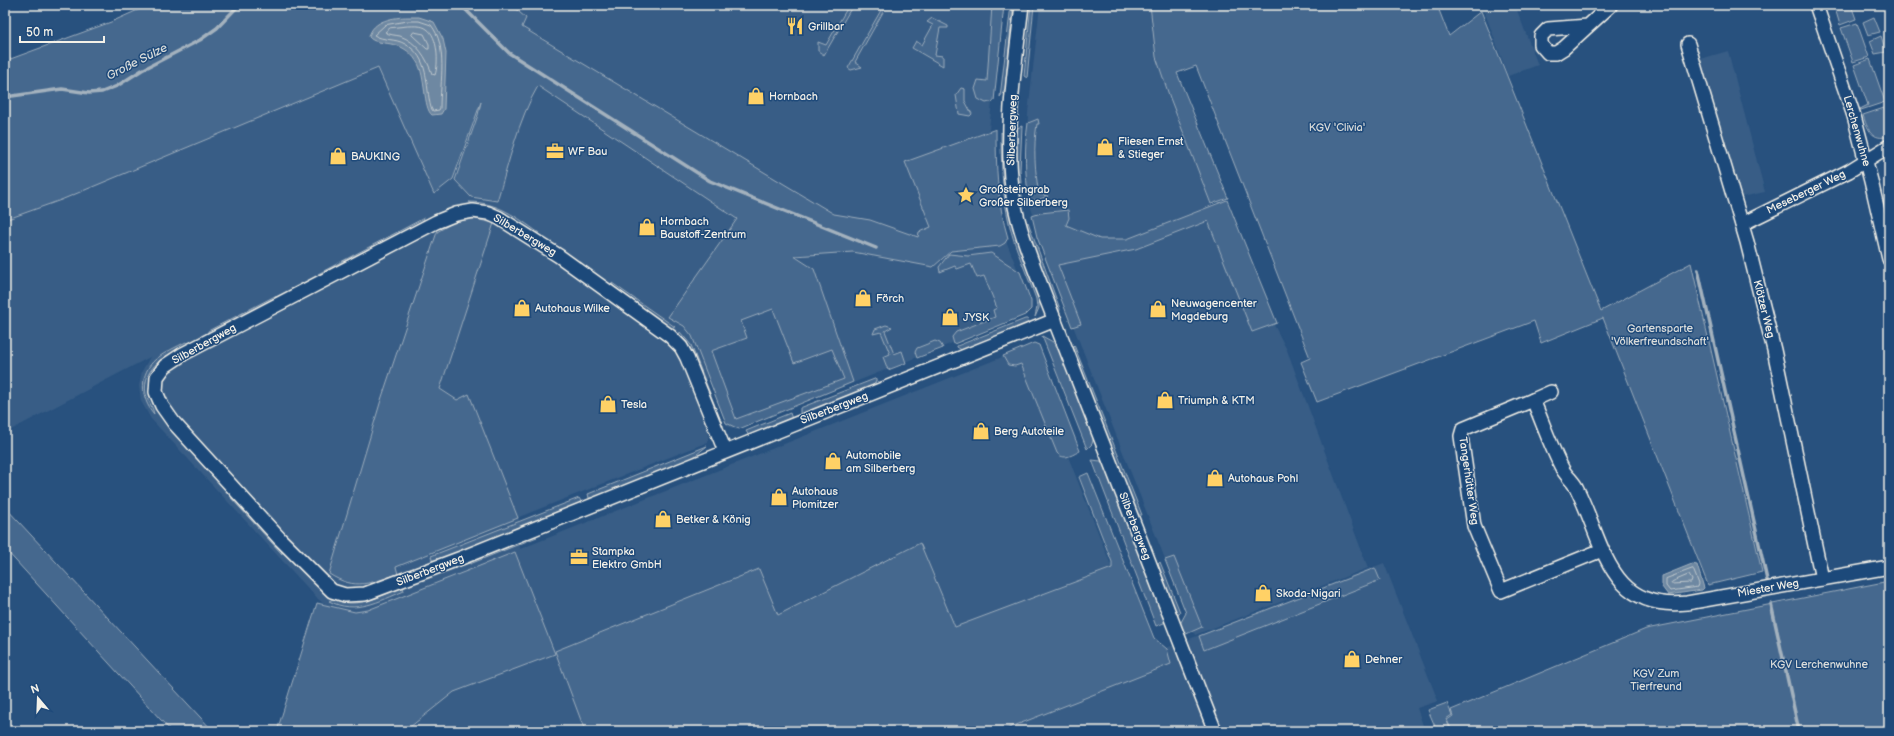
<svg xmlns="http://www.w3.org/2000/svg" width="1894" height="736" viewBox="0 0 1894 736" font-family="'Balsamiq Sans',sans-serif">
  <rect width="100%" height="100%" fill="#28517e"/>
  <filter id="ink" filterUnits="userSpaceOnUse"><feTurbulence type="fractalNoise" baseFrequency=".025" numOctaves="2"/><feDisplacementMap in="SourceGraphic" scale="8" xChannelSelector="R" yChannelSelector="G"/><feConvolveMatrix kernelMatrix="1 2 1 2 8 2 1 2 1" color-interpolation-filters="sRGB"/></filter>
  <g filter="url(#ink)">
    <!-- built -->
    <g fill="#375d86">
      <path d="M 342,5 L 1003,5 L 988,138 L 972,155 L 1030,301 L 1027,313 L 736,430 L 727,426 L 709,377 L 693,389 L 708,431 L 708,442 L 519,517 L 520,549 L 1025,348 L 1136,628 L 1156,652 L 1384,563 L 1438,701 L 1417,708 L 1425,731 L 285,731 L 324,604 L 318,599 L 151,419 L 141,401 L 139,386 L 142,371 L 150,357 L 5,433 L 5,220 L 61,200 Z"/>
      <path d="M 1040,5 L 1150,5 L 1156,57 L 1170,98 L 1211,204 L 1287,350 L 1368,568 L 1195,635 L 1053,275 L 1029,202 L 1026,164 L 1028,113 Z"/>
      <path d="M 1482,5 L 1515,5 L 1538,65 L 1508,76 Z"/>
      <path d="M 1728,51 L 1765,192 L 1738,198 L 1700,59 Z"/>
    </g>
    <!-- green -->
    <g fill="#45688e" stroke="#9cacbb" fill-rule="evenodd">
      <path d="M 149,5 L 511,5 L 526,18 L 522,27 L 834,214 L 870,220 L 918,237 L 919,232 L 931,227 L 905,162 L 996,129 C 996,166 997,202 1008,238 L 1005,243 L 1000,246 L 951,251 L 933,267 L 853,252 L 794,256 L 814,269 L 853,382 L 739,429 L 726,423 L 692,336 L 684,326 L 668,317 L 737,219 L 538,86 C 518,120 509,163 497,201 L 471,197 L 455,180 L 478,115 L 481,102 L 453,179 L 434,194 L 378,68 L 61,200 L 5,220 L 5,61 L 111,22 ZM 773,309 L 794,363 L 832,349 L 844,379 L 736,419 L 711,351 L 747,338 L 741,321 Z"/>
      <path d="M 849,5 L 853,5 L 824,55 L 818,51 L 818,42 L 826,45 Z"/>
      <path d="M 884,5 L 887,5 L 855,62 L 862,67 L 851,70 L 848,68 Z"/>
      <path d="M 992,5 L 1004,5 L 994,101 L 986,103 L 978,99 L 975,89 L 978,80 L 987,81 Z"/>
      <path d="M 1011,5 L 1013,5 L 1005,90 L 1000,97 Z"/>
      <path d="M 1031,5 L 1034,5 L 1027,78 L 1024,76 Z"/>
      <path d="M 1150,5 L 1437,5 L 1449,36 L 1481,11 L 1601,311 L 1691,263 L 1762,572 L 1708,585 L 1603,318 L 1541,343 L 1534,321 L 1317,402 L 1301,362 L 1310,358 L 1196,66 L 1177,73 L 1228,198 L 1211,204 L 1170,98 L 1156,57 Z"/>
      <path d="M 1834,5 L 1851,5 L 1856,19 L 1840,25 Z"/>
      <path d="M 1874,17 L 1880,32 L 1868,35 L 1863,22 Z"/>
      <path d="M 932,18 L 948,26 L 948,28 L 940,28 L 935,55 L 943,56 L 943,66 L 912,48 L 916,41 L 922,45 L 933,25 L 927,22 Z"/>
      <path d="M 1857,23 L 1869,57 L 1853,62 L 1841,28 Z"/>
      <path d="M 1881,36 L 1886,52 L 1875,54 L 1870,41 Z"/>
      <path d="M 1870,59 L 1885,102 L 1861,110 L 1860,109 L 1868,105 L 1854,65 Z"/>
      <path d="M 961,88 L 965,89 L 965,101 L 972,114 L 970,116 L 959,114 L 956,95 Z"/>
      <path d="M 1884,108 L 1887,109 L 1889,136 C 1872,142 1867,128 1863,115 Z"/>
      <path d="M 1038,119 L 1039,124 L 1037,124 C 1033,148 1035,171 1039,195 L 1048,196 L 1038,200 L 1029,200 C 1025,174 1024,149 1028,123 Z"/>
      <path d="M 1022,126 L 1020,170 L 1022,197 L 1019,195 L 1016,155 L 1017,128 Z"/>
      <path d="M 1001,132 L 1005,137 L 1011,215 L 1019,245 L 1039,299 L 1039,308 L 1035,317 L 1037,307 L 1036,299 C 1027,274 1015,249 1009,223 C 1002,193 1001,162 1001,132 Z"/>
      <path d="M 1227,200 L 1277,323 L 1252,332 L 1208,221 L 1136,249 L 1058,265 L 1081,324 L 1072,327 L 1037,237 L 1032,216 L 1041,213 L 1068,210 L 1069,218 L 1066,225 L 1100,239 L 1127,239 Z"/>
      <path d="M 469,202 C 497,202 517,217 539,233 L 534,233 L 502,211 L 489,207 L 473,204 Z"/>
      <path d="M 424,218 L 422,222 L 323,274 L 318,274 Z"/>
      <path d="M 463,219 L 475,219 L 494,223 L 440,389 L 457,400 L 469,394 L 518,518 L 396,567 L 398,574 C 370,583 356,591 329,574 L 381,400 L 437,232 L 454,222 Z"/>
      <path d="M 1028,222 L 1060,309 L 1059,315 L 1025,225 Z"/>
      <path d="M 991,253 L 1020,272 L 1031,301 L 1031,309 L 1025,315 L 954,344 L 952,337 L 956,332 L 995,317 L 993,310 L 997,308 L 984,276 L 977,278 L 971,264 L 957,269 L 955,266 L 940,272 L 939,267 L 949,254 L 968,256 Z"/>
      <path d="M 612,283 L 675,327 L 671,328 L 614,288 Z"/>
      <path d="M 275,296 L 276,299 L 208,335 L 208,331 Z"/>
      <path d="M 1025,319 L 1028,319 L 1029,322 L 1019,328 L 963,351 L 957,347 L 957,346 Z"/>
      <path d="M 886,325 L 892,327 L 885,331 L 894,354 L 902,351 L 906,363 L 888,370 L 883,357 L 890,354 L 881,332 L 873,334 L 875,329 Z"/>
      <path d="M 680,332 L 691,345 L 723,426 L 686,344 L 679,335 Z"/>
      <path d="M 1042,336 L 1053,342 L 1061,354 L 1094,436 L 1092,444 L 1087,449 Z"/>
      <path d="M 935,341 L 940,343 L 943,348 L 917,358 L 915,352 L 917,348 Z"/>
      <path d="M 186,342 L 189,344 C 169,354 141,366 146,394 C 148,401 153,407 154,414 C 140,398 139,373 156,359 C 165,352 176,347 186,342 Z"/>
      <path d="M 1034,343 L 1039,345 L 1080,451 C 1072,455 1064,461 1057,453 L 1021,364 L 1015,366 L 1008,365 L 1003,356 Z"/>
      <path d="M 1074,345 L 1142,515 L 1137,515 L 1072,349 Z"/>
      <path d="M 877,378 L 874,386 L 805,414 L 800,413 L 800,408 Z"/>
      <path d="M 790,413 L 792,419 L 749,436 L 746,431 Z"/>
      <path d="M 707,446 L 691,459 L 594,498 L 589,498 L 588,494 Z"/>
      <path d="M 1092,460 L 1101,461 L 1106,467 L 1165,619 L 1164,623 L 1156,626 Z"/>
      <path d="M 1088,473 L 1154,638 L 1167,649 L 1171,664 L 1001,731 L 585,731 L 555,651 L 759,569 L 778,615 L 920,543 L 955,627 L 1112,568 L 1112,562 L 1079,477 Z"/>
      <path d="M 231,498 L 235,498 L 281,548 L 282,554 Z"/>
      <path d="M 579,498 L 581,501 L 578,505 L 437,561 L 432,560 L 431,556 Z"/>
      <path d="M 5,507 L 213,731 L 171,731 L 5,549 Z"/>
      <path d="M 531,536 L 537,537 L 470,564 L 472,559 Z"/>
      <path d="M 515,552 L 555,654 L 454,692 L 405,731 L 277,731 L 317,603 L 355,612 L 368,610 Z"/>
      <path d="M 1174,557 L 1202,627 L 1184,635 L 1180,624 L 1186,613 L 1165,560 Z"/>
      <path d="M 1160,562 L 1180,612 L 1177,617 L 1157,565 Z"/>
      <path d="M 1375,568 L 1380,580 L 1204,650 L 1199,636 Z"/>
      <path d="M 1889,581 L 1889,730 L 1452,731 L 1447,720 L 1453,716 L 1451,710 L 1646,629 Z"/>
      <path d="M 403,587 L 404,591 C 380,601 355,615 329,601 L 333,599 C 358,610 380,596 403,587 Z"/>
      <path d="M 1447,703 L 1452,715 L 1446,719 L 1451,731 L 1437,731 L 1428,710 Z"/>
    </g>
    <!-- water -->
    <g fill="#6e88a2" stroke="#a4b2be">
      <path d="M 408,17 L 419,17 L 434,22 L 443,39 L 446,53 L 444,109 L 441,114 L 432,115 C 423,108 426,76 417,62 C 401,36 378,48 369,37 C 372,20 395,17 408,17 Z"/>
      <path d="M 1692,564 L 1697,565 L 1704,588 L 1702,590 L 1668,595 L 1662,587 L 1662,576 Z"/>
    </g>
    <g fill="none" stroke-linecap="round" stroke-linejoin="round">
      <!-- shore -->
      <g stroke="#bec7cc" stroke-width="1">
        <path d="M 408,21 L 419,21 L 431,25 C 448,46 440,82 440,108 L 439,110 L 433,111 L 431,108 C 425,85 430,57 405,44 C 395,38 383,41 374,35 L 385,25 Z"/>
        <path d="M 408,26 C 414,26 422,25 427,29 C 438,36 439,64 435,75 L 432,74 C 427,58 417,42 400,36 C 395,35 389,35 385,32 L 390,28 Z"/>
        <path d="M 414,32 L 424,34 L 429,44 L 429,49 L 427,49 L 412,35 Z"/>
        <path d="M 1693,569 L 1699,584 L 1698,587 L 1670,591 L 1666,586 L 1666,579 Z"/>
        <path d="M 1689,575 L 1692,580 L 1691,583 L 1671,584 L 1672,582 Z"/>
      </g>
      <!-- stream -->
      <g stroke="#a4b2be" stroke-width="3.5">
        <path d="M 461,5 L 509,53 L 710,181 L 876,248"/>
        <path d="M 5,97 L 62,89 L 89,93 L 102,92 L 117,86 L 142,70 L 200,40 L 217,28 L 239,5"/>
        <path d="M 1698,270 L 1767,580"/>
        <path d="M 1771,604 L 1799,731"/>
      </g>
      <!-- minor casing -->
      <g stroke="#f4f1e8" stroke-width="16">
        <g id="minor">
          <path d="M 1022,5 C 1015,65 1005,127 1012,188 C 1015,216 1025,243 1035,270 L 1215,731"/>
          <path d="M 1816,5 L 1854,116 L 1871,181 L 1889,259"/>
          <path d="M 1588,26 L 1548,29 L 1541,36 L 1541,45 L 1548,53 L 1556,53 L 1564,48 L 1611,5"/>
          <path d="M 1688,44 L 1747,242 L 1774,350 L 1822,579"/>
          <path d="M 1742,224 L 1849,171 L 1889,146"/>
          <path d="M 1533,400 L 1551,392"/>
          <path d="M 725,451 L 687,358 L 681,347 L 670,336 L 559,256 L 499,218 L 488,213 L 473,211 L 456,214 L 436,222 L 183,354 L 165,366 L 157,377 L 156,392 L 162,406 L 174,423 L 280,539 L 332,591 L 345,595 L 365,594 L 461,558 L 1055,320"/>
          <path d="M 1602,550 L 1501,591 L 1474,526 L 1461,436 L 1463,429 L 1533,400 C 1543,423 1551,448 1563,470 C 1567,477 1574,482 1577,489 C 1604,543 1608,612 1687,603 L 1889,567"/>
        </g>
      </g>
      <!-- minor -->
      <use href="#minor" stroke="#1f4a7a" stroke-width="13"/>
    </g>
  </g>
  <!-- icons -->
  <defs>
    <g id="restaurant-bare" transform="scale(1.38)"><path d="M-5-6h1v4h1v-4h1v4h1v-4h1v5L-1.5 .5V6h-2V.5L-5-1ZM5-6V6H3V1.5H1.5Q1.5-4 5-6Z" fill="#ffd166" stroke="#1f4a7a" stroke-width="2.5" paint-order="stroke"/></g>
    <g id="shop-bare" transform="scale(1.38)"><path d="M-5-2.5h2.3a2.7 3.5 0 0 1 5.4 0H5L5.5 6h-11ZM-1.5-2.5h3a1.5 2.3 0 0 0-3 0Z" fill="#ffd166" stroke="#1f4a7a" stroke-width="2.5" paint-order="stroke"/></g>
    <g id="office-bare" transform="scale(1.38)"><path d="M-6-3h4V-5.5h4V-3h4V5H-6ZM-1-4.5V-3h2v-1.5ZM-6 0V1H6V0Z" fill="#ffd166" stroke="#1f4a7a" stroke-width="2.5" paint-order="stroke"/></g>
    <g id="sight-bare" transform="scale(1.38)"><path d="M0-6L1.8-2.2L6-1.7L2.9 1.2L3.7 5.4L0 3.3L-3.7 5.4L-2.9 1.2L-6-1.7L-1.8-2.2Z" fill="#ffd166" stroke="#1f4a7a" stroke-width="2.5" paint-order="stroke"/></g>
  </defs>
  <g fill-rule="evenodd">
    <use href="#restaurant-bare" x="795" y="26"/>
    <use href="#shop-bare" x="756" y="96"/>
    <use href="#shop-bare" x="1105" y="147"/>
    <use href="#office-bare" x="555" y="151"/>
    <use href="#shop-bare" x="338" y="156"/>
    <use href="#sight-bare" x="966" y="195"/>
    <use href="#shop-bare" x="647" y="227"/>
    <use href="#shop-bare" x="863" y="298"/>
    <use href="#shop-bare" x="522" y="308"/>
    <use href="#shop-bare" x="1158" y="309"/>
    <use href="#shop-bare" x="950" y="317"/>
    <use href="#shop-bare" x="1165" y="400"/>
    <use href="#shop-bare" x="608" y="404"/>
    <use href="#shop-bare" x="981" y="431"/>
    <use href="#shop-bare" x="833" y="461"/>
    <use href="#shop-bare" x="1215" y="478"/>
    <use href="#shop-bare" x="779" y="497"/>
    <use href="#shop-bare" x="663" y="519"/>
    <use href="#office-bare" x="579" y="557"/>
    <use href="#shop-bare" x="1263" y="593"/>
    <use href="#shop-bare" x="1352" y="659"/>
  </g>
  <g text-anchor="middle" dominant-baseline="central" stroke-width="3" stroke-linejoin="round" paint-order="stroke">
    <!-- poi labels -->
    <g font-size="11" fill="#f4f1e8" stroke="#1f4a7a" text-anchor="start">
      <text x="808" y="26">Grillbar</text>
      <text x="769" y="96">Hornbach</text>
      <text x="1118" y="141">Fliesen Ernst<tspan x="1118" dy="13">&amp; Stieger</tspan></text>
      <text x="568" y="151">WF Bau</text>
      <text x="351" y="156">BAUKING</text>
      <text x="979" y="189">Großsteingrab<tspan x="979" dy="13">Großer Silberberg</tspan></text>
      <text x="660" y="221">Hornbach<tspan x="660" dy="13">Baustoff-Zentrum</tspan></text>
      <text x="876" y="298">Förch</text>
      <text x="1171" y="303">Neuwagencenter<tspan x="1171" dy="13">Magdeburg</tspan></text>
      <text x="535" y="308">Autohaus Wilke</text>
      <text x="963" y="317">JYSK</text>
      <text x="1178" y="400">Triumph &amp; KTM</text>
      <text x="621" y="404">Tesla</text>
      <text x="994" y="431">Berg Autoteile</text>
      <text x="846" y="455">Automobile<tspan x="846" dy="13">am Silberberg</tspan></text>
      <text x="1228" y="478">Autohaus Pohl</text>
      <text x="792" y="491">Autohaus<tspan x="792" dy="13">Plomitzer</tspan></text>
      <text x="676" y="519">Betker &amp; König</text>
      <text x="592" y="551">Stampka<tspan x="592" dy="13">Elektro GmbH</tspan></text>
      <text x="1276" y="593">Skoda-Nigari</text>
      <text x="1365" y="659">Dehner</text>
    </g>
    <!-- park labels -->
    <g font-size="11" fill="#dadcda" stroke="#1f4a7a">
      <text x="1337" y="127">KGV 'Clivia'</text>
      <text x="1660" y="328">Gartensparte<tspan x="1660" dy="13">'Völkerfreundschaft'</tspan></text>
      <text x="1819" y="664">KGV Lerchenwuhne</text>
      <text x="1656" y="673">KGV Zum<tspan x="1656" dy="13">Tierfreund</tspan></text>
    </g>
    <!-- street labels -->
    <g font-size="11" fill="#f4f1e8" stroke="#1f4a7a">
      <text transform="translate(1012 130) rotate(-88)">Silberbergweg</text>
      <text transform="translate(1857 131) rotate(74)">Lerchenwuhne</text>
      <text transform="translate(1806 192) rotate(-26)">Meseberger Weg</text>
      <text transform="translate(525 235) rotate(31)">Silberbergweg</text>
      <text transform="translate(1764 309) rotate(76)">Klötzer Weg</text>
      <text transform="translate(204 344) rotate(-29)">Silberbergweg</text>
      <text transform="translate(834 408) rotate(-21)">Silberbergweg</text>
      <text transform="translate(1469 481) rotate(82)">Tangerhütter Weg</text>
      <text transform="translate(1135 526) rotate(69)">Silberbergweg</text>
      <text transform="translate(430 570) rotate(-21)">Silberbergweg</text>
      <text transform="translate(1768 588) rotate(-10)">Miester Weg</text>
    </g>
    <!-- water labels -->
    <g font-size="12" font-style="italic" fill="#d9dcda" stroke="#1f4a7a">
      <text transform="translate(137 62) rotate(-27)">Große Sülze</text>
    </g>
  </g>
  <!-- margin -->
  <rect width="1894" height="736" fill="none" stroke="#1f4a7a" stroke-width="20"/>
  <rect x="10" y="10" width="1874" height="716" fill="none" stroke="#f4f1e8" stroke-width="1.5" filter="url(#ink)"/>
  <!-- north arrow -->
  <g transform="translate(38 698) rotate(341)" stroke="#1f4a7a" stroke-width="3" paint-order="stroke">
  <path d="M0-3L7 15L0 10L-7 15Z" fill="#f4f1e8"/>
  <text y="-6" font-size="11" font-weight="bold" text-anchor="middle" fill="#f4f1e8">N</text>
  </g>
  <!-- scale -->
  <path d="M20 36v6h84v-6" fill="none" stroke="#f4f1e8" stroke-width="2"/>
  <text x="26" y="36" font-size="12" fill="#f4f1e8" stroke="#1f4a7a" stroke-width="3" paint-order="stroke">50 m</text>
</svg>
